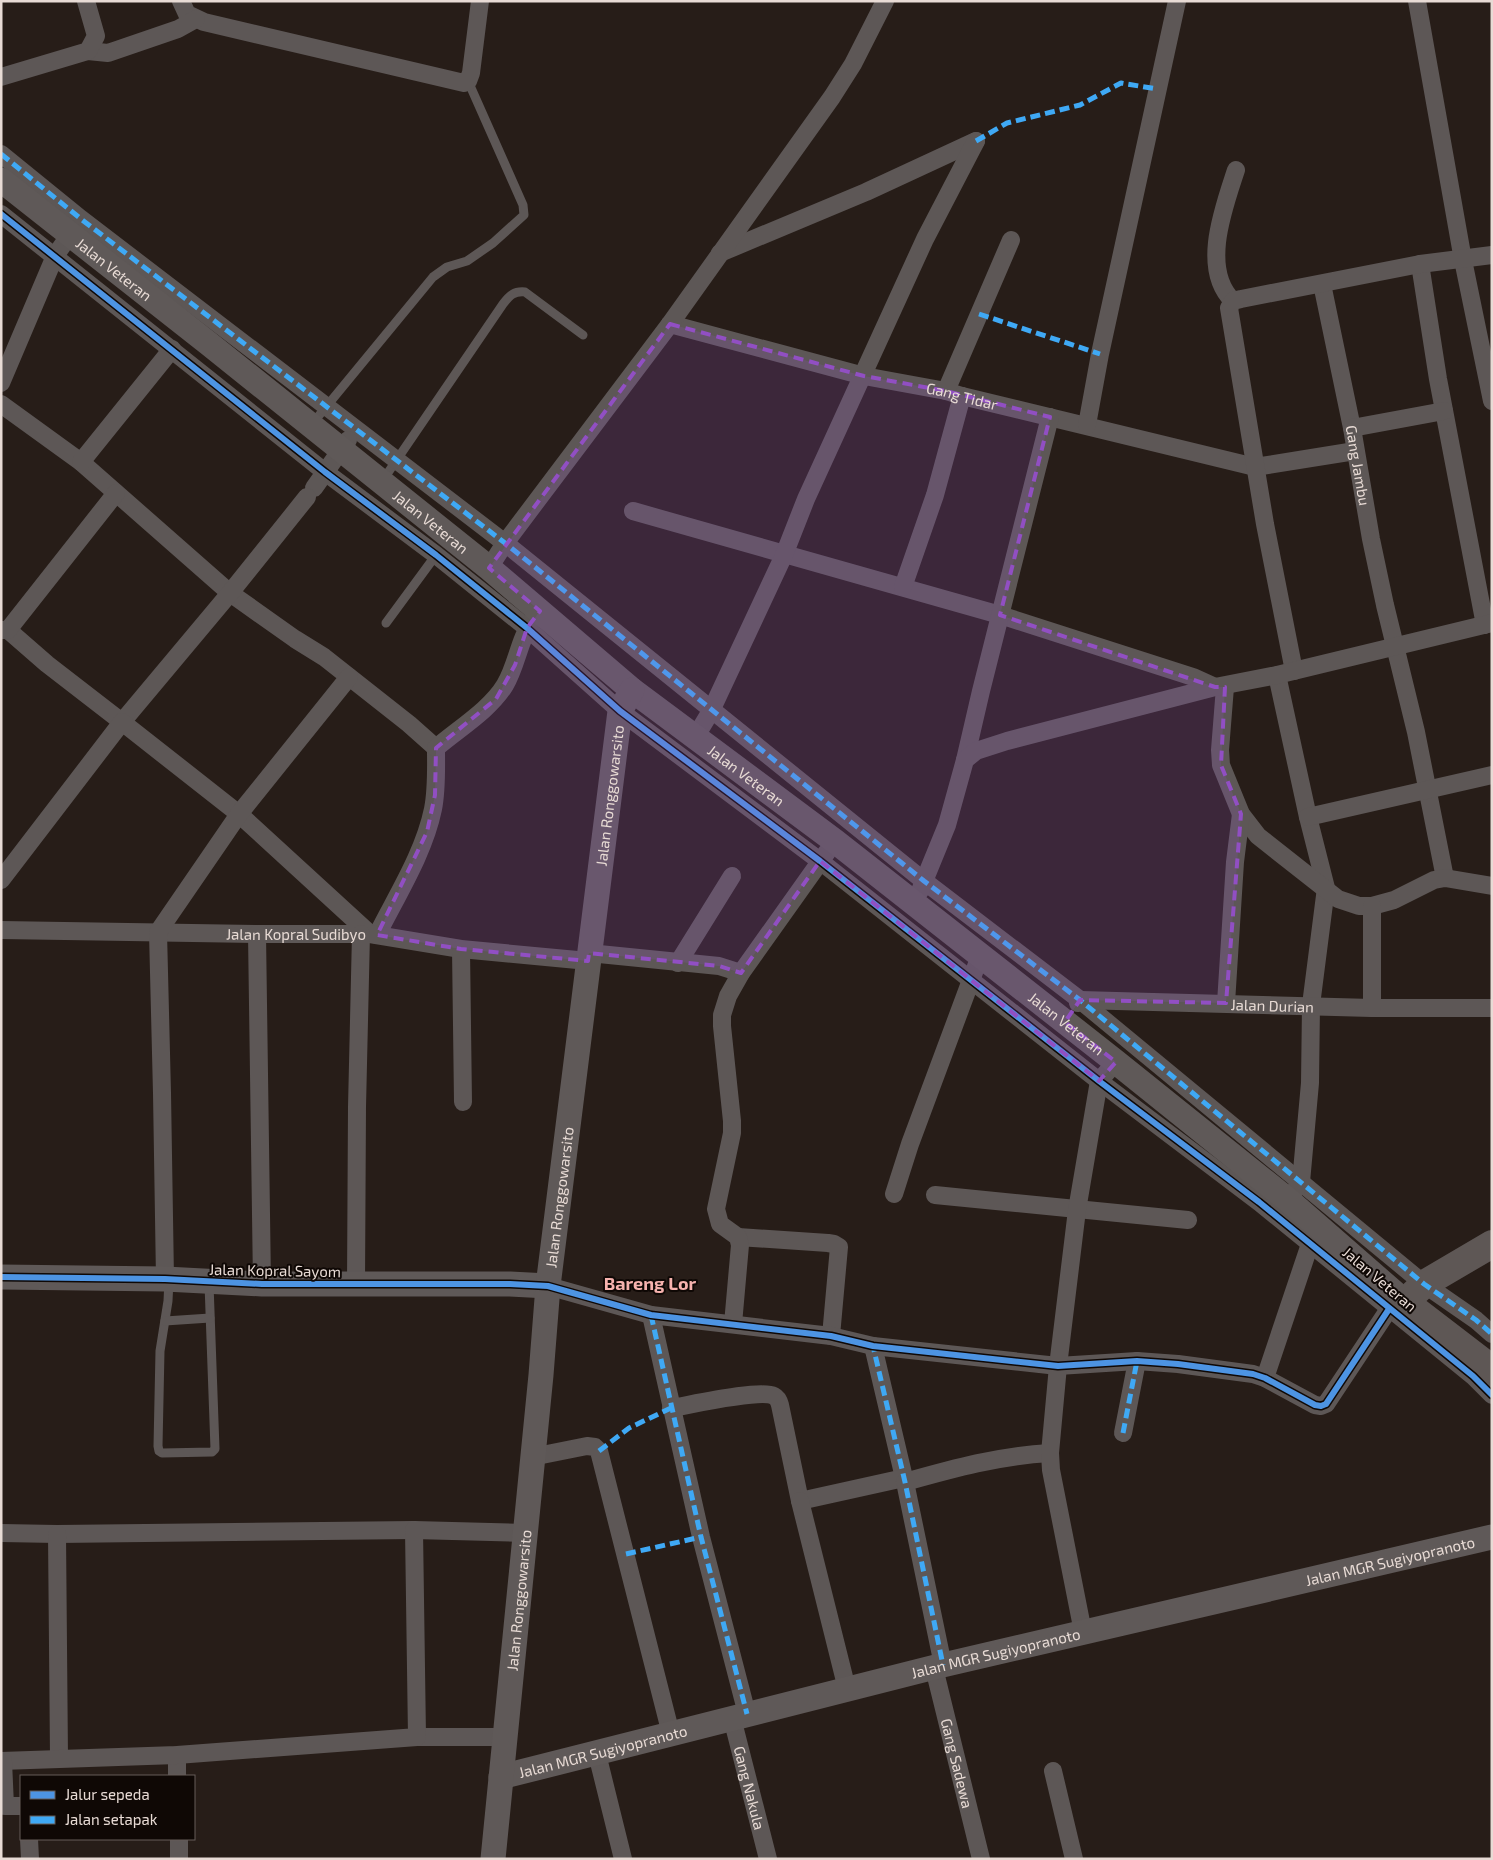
<svg xmlns="http://www.w3.org/2000/svg" width="1493" height="1860" viewBox="0 0 1493 1860" font-family="'Exo 2',sans-serif">
  <rect width="100%" height="100%" fill="#271d18"/>
  <g fill="none" stroke-linecap="round" stroke-linejoin="round">
    <!-- lane -->
    <g stroke="#5d5756" stroke-width="9">
      <path d="M 312,424 L 433,277 L 447,267 L 467,261 L 493,243 L 524,215 L 523,205 L 468,81"/>
      <path d="M 383,480 L 503,304 C 510,295 514,291 525,292 L 583,335"/>
      <path d="M 386,623 L 436,555"/>
      <path d="M 169,1280 L 168,1301 L 160,1351 L 158,1446 L 159,1451 L 162,1453 L 212,1452 L 215,1449 L 209,1284"/>
      <path d="M 165,1321 L 210,1318"/>
    </g>
    <!-- street -->
    <g stroke="#5d5756" stroke-width="18">
      <path d="M 181,1 L 187,14 L 204,22 L 464,83 L 468,81 L 471,73 L 480,1"/>
      <path d="M 1417,1 L 1463,260 L 1492,401"/>
      <path d="M 88,51 L 108,53 L 178,29 L 196,19"/>
      <path d="M 1,77 L 88,51 L 96,36 L 86,1"/>
      <path d="M 1,154 L 81,219 L 505,543 L 924,881 L 1080,1000 L 1424,1284 L 1476,1320 L 1492,1334"/>
      <path d="M 1,214 L 325,472 L 436,555 L 527,628 L 620,711 L 820,861 L 1099,1081 L 1259,1202 L 1473,1376 L 1492,1395"/>
      <path d="M 720,253 L 866,192 L 976,141"/>
      <path d="M 1420,264 L 1438,379 L 1485,625"/>
      <path id="s1" d="M 1322,284 L 1352,428 L 1371,539 L 1385,605 L 1416,732 L 1445,878"/>
      <path d="M 1233,301 C 1200,269 1224,207 1236,170"/>
      <path id="s2" d="M 670,324 L 864,376 L 946,391 L 962,396 L 1255,467 L 1355,451"/>
      <path d="M 1,383 L 55,256 L 76,226"/>
      <path d="M 946,391 L 1011,240"/>
      <path d="M 1,404 L 81,462 L 230,593 L 295,639 L 324,657 L 409,724 L 436,748 C 436,768 437,789 433,809 C 424,853 397,895 377,935"/>
      <path d="M 1087,425 L 1100,354 L 1177,1"/>
      <path d="M 1352,428 L 1444,411"/>
      <path d="M 81,462 L 172,349"/>
      <path d="M 314,488 L 348,440"/>
      <path d="M 633,511 L 1000,615 L 1193,677 L 1215,687"/>
      <path d="M 489,568 L 505,543 L 670,324 L 832,97 L 853,64 L 885,1"/>
      <path d="M 903,587 L 935,495 L 962,396"/>
      <path d="M 1,630 L 8,630 L 47,664 L 122,722 L 230,593 L 307,497"/>
      <path d="M 8,630 L 116,493"/>
      <path d="M 1294,671 L 1265,524 L 1229,308 L 1233,301 L 1241,299 L 1420,264 L 1492,255"/>
      <path d="M 1277,675 L 1308,817 L 1326,888 L 1311,1005 L 1310,1083 L 1301,1182 L 1296,1189"/>
      <path d="M 1225,687 L 1220,750 L 1221,765 L 1241,814 L 1258,836 L 1338,899 L 1359,906 L 1372,906 L 1394,900 L 1434,880 L 1445,878 L 1492,886"/>
      <path d="M 696,736 L 711,711 L 784,555 L 806,499 L 925,239 L 976,141"/>
      <path d="M 436,748 C 458,729 490,710 505,685 C 517,665 519,639 533,620"/>
      <path d="M 965,760 L 981,691 L 1050,417"/>
      <path d="M 1308,817 L 1492,775"/>
      <path d="M 1,880 L 122,722 L 239,814 L 370,934"/>
      <path d="M 920,891 L 947,825 L 965,760 L 976,751 L 1007,741 L 1215,687 L 1277,675 L 1492,623"/>
      <path id="s3" d="M 1,930 L 257,934 L 370,934 L 461,949 L 588,961"/>
      <path d="M 257,934 L 262,1284"/>
      <path d="M 461,949 L 463,1102"/>
      <path d="M 589,953 L 719,966 L 741,973"/>
      <path d="M 678,963 L 732,876"/>
      <path id="s4" d="M 1078,1003 L 1080,1000 L 1372,1008 L 1492,1008"/>
      <path d="M 1226,1003 L 1235,862 L 1241,814"/>
      <path d="M 1372,1008 L 1372,906"/>
      <path d="M 894,1194 L 910,1144 L 980,956"/>
      <path d="M 935,1195 L 1188,1220"/>
      <path d="M 738,1237 L 828,1243 L 834,1244 L 839,1247 L 831,1336"/>
      <path d="M 165,1279 L 162,1093 L 158,932 L 239,814 L 349,677"/>
      <path d="M 356,1284 L 357,1107 L 361,934"/>
      <path d="M 548,1286 L 651,1315 L 831,1336 L 873,1346 L 1058,1366 L 1137,1361 L 1178,1364 L 1253,1374 L 1265,1378 L 1315,1405 L 1321,1406 L 1326,1404 L 1389,1309"/>
      <path d="M 651,1315 L 701,1537 L 747,1714"/>
      <path d="M 733,1324 L 740,1245 L 738,1237 L 720,1224 L 716,1209 L 732,1133 L 732,1121 L 722,1026 L 722,1015 L 728,996 L 741,973 L 827,852"/>
      <path d="M 873,1346 L 905,1482 L 943,1665"/>
      <path d="M 1265,1378 L 1310,1244"/>
      <path d="M 671,1408 C 690,1405 760,1389 774,1396 C 778,1398 779,1401 780,1405 L 800,1501 L 904,1478"/>
      <path d="M 1123,1433 L 1137,1361"/>
      <path d="M 532,1457 L 587,1446 L 595,1447 L 599,1451 L 671,1734"/>
      <path d="M 905,1482 C 955,1468 998,1456 1050,1453"/>
      <path d="M 800,1501 L 847,1689"/>
      <path d="M 1,1533 L 57,1534 L 414,1530"/>
      <path d="M 57,1534 L 59,1758"/>
      <path d="M 1083,1632 L 1051,1470 L 1050,1453 L 1058,1366 L 1077,1210 L 1099,1081 L 1116,1062"/>
      <path id="s5" d="M 934,1668 L 981,1859"/>
      <path id="s6" d="M 732,1718 L 768,1859"/>
      <path d="M 417,1737 L 505,1737"/>
      <path d="M 597,1754 L 623,1859"/>
      <path d="M 177,1755 L 177,1776"/>
      <path d="M 1,1761 L 177,1755 L 417,1737 L 414,1530 L 524,1533"/>
      <path d="M 3,1761 L 5,1806 L 21,1806"/>
      <path d="M 1053,1771 L 1074,1859"/>
      <path d="M 29,1839 L 30,1859"/>
      <path d="M 179,1839 L 179,1859"/>
    </g>
    <!-- secondary -->
    <g stroke="#5f5958" stroke-width="25">
      <path id="s7" d="M 1,180 L 208,343 L 489,568 L 632,690 L 836,842 L 1116,1062 L 1288,1200 L 1405,1302"/>
      <path d="M 1,1277 L 165,1279 L 262,1284 L 510,1284 L 548,1286"/>
      <path id="s8" d="M 501,1777 L 943,1665 L 1492,1537"/>
      <path id="s9" d="M 493,1859 L 541,1375 L 548,1286 L 620,711 L 632,690"/>
    </g>
    <!-- primary -->
    <path stroke="#5e5755" stroke-width="28" d="M 1492,1244 L 1424,1284 L 1405,1302 L 1492,1369"/>
    <!-- quiet -->
    <g stroke="#3fa9f5" stroke-width="5" stroke-dasharray="10 5" stroke-linecap="butt">
      <path d="M 976,141 L 1007,123 L 1080,105 L 1121,83 L 1157,89"/>
      <path d="M 1,154 L 81,219 L 505,543 L 924,881 L 1080,1000 L 1424,1284 L 1476,1320 L 1492,1334"/>
      <path d="M 979,314 L 1100,354"/>
      <path d="M 651,1315 L 701,1537 L 747,1714"/>
      <path d="M 877,1346 L 873,1346 L 905,1482 L 943,1665"/>
      <path d="M 1123,1433 L 1137,1361"/>
      <path d="M 599,1451 L 629,1428 L 671,1408"/>
      <path d="M 626,1554 L 701,1537"/>
    </g>
    <!-- cycleway casing -->
    <g stroke="#0f0805" stroke-width="9">
      <g id="cycleway">
        <path d="M 1,214 L 325,472 L 436,555 L 527,628 L 620,711 L 820,861 L 1099,1081 L 1259,1202 L 1473,1376 L 1492,1395"/>
        <path d="M 1,1277 L 165,1279 L 262,1284 L 510,1284 L 548,1286 L 651,1315 L 831,1336 L 873,1346 L 1058,1366 L 1137,1361 L 1178,1364 L 1253,1374 L 1265,1378 L 1315,1405 L 1321,1406 L 1326,1404 L 1389,1309"/>
      </g>
    </g>
    <!-- cycleway -->
    <use href="#cycleway" stroke="#4d94e3" stroke-width="6"/>
  </g>
  <!-- marked area -->
  <path fill="#914fc3" fill-opacity="0.2" stroke="#914fc3" stroke-width="4" stroke-dasharray="10 6" stroke-linejoin="round" d="M 670,324 L 864,376 L 946,391 L 1050,417 L 1000,615 L 1215,687 L 1225,687 L 1221,765 L 1241,814 L 1226,1003 L 1080,1000 L 1065,1022 L 1116,1062 L 1099,1081 L 820,861 L 741,973 L 719,966 L 589,953 L 588,961 L 461,949 L 377,935 L 427,832 L 435,795 L 436,748 L 496,699 L 515,665 L 527,628 L 540,611 L 489,568 Z"/>
  <g text-anchor="middle" dominant-baseline="central" stroke-width="4" stroke-linejoin="round" paint-order="stroke">
    <!-- street labels -->
    <g font-size="15" fill="#e8dbd5" stroke="#0f0805">
      <text stroke="none"><textPath href="#s7" startOffset="144">Jalan Veteran</textPath></text>
      <text stroke="none"><textPath href="#s2" startOffset="301">Gang Tidar</textPath></text>
      <text stroke="none"><textPath href="#s1" startOffset="185">Gang Jambu</textPath></text>
      <text stroke="none"><textPath href="#s7" startOffset="549">Jalan Veteran</textPath></text>
      <text stroke="none"><textPath href="#s7" startOffset="954">Jalan Veteran</textPath></text>
      <text stroke="none"><textPath href="#s9" startOffset="1070">Jalan Ronggowarsito</textPath></text>
      <text stroke="none"><textPath href="#s3" startOffset="295">Jalan Kopral Sudibyo</textPath></text>
      <text stroke="none"><textPath href="#s4" startOffset="196">Jalan Durian</textPath></text>
      <text stroke="none"><textPath href="#s7" startOffset="1359">Jalan Veteran</textPath></text>
      <text stroke="none"><textPath href="#s9" startOffset="665">Jalan Ronggowarsito</textPath></text>
      <text transform="translate(275 1270) rotate(1)">Jalan Kopral Sayom</text>
      <text transform="translate(1380 1279) rotate(40)">Jalan Veteran</text>
      <text stroke="none"><textPath href="#s8" startOffset="915">Jalan MGR Sugiyopranoto</textPath></text>
      <text stroke="none"><textPath href="#s9" startOffset="260">Jalan Ronggowarsito</textPath></text>
      <text stroke="none"><textPath href="#s8" startOffset="510">Jalan MGR Sugiyopranoto</textPath></text>
      <text stroke="none"><textPath href="#s8" startOffset="105">Jalan MGR Sugiyopranoto</textPath></text>
      <text stroke="none"><textPath href="#s5" startOffset="98">Gang Sadewa</textPath></text>
      <text stroke="none"><textPath href="#s6" startOffset="72">Gang Nakula</textPath></text>
    </g>
    <!-- quarter labels -->
    <g font-size="18" font-weight="bold" fill="#f6b2ae" stroke="#0f0805">
      <text x="650" y="1283">Bareng Lor</text>
    </g>
  </g>
  <!-- border -->
  <rect width="1493" height="1860" fill="none" stroke="#e8dbd5" stroke-width="5"/>
  <!-- legend -->
  <rect x="20" y="1775" width="175" height="65" fill="#0f0805" stroke="#665c58"/>
  <rect x="30" y="1791" width="25" height="8" fill="#4d94e3" stroke="#665c58"/>
  <text x="65" y="1800" font-size="15" fill="#e8dbd5">Jalur sepeda</text>
  <rect x="30" y="1816" width="25" height="8" fill="#3fa9f5" stroke="#665c58"/>
  <text x="65" y="1825" font-size="15" fill="#e8dbd5">Jalan setapak</text>
</svg>
